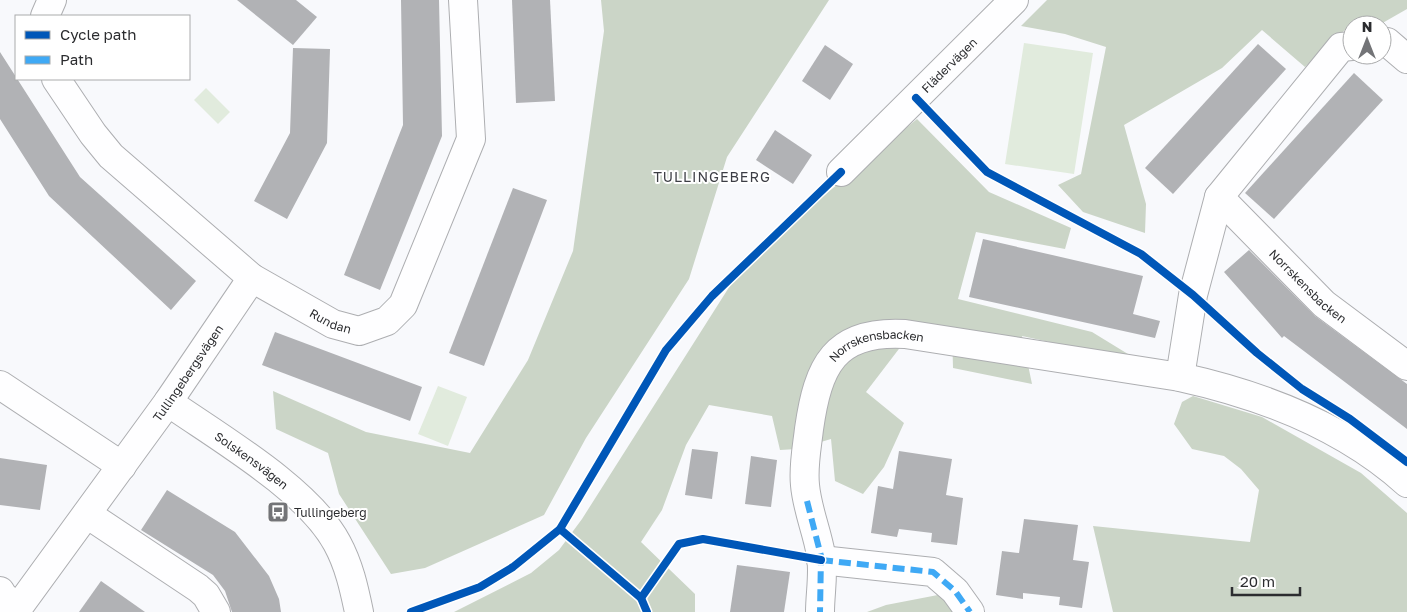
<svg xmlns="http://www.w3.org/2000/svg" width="1407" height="612" viewBox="0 0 1407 612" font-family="'Golos Text',sans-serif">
  <rect width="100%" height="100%" fill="#f8f9fc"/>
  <!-- green -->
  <g fill="#e1ebdd">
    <path d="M 1024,43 L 1093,53 L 1074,174 L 1005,164 Z"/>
    <path d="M 206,88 L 230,112 L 218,124 L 194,100 Z"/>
    <path d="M 438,386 L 467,397 L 448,446 L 418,434 Z"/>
  </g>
  <!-- forest -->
  <g fill="#cbd5c7">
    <path d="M 601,0 L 829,0 L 727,157 L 689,279 L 586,438 L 544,515 L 425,568 L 391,574 L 339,494 L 328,453 L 276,429 L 273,391 L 366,432 L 470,453 L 528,360 L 573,251 L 604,31 Z"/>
    <path d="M 1047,0 L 1407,0 L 1407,9 L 1379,25 L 1352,25 L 1352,28 L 1346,29 L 1305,67 L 1262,30 L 1222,68 L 1124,125 L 1146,204 L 1145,233 L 1083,212 L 1058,185 L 1081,174 L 1106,47 L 1065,34 L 1021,26 Z"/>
    <path d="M 917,119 L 989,192 L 1071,228 L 1065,249 L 976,232 L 958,299 L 1092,332 L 1141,362 L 1022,336 L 1032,384 L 953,368 L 952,328 L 918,324 L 866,392 L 904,423 L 884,467 L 863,494 L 835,481 L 831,439 L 797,449 L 780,450 L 772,416 L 709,405 L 686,445 L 662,510 L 641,542 L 695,594 L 695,612 L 454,612 L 531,573 L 559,550 L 582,519 L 733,281 L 805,211 Z"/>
    <path d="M 1193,396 L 1262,417 L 1361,473 L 1407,513 L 1407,612 L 1113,612 L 1093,526 L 1250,542 L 1259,490 L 1241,469 L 1224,456 L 1192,449 L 1174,424 L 1182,402 Z"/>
    <path d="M 943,594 L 960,612 L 867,612 L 886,605 Z"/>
  </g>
  <!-- building -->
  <g fill="#b1b2b5">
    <path d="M 237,0 L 296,0 L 317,17 L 293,45 Z"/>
    <path d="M 401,0 L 439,0 L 442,136 L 380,290 L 344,275 L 403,125 Z"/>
    <path d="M 512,0 L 550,0 L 555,101 L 516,103 Z"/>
    <path d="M 1258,44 L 1286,69 L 1173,194 L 1145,168 Z"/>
    <path d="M 825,45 L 853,64 L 830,100 L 802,81 Z"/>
    <path d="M 293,48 L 330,49 L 327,143 L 287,219 L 254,201 L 290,133 Z"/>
    <path d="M 0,52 L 80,177 L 196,281 L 171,310 L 49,196 L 0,119 Z"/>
    <path d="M 1354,73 L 1383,100 L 1274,219 L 1245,193 Z"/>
    <path d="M 775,130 L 812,155 L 793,184 L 756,160 Z"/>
    <path d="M 513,188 L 547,200 L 484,366 L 449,353 Z"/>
    <path d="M 983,239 L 1143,276 L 1133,314 L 1160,321 L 1155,338 L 969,297 Z"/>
    <path d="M 1249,250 L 1315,316 L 1407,384 L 1407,429 L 1284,336 L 1282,338 L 1224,272 Z"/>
    <path d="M 275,332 L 422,387 L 410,421 L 262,365 Z"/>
    <path d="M 692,449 L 718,452 L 712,499 L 685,495 Z"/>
    <path d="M 899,451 L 952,459 L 946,495 L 963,498 L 957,545 L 931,542 L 932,533 L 899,529 L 897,537 L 871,533 L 878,486 L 893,489 Z"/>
    <path d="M 751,456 L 777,460 L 771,507 L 745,504 Z"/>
    <path d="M 0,458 L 47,465 L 40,510 L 0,505 Z"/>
    <path d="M 167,490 L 235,532 L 269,576 L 279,599 L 281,612 L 232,612 L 225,591 L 213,575 L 141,530 Z"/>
    <path d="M 1024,519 L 1078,525 L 1073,560 L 1089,562 L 1082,608 L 1059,605 L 1060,597 L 1023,593 L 1023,599 L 996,595 L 1002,551 L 1019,553 Z"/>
    <path d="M 737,565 L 790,572 L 784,612 L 730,612 Z"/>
    <path d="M 101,581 L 145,612 L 79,612 Z"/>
  </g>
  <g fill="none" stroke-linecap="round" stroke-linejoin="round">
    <!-- minor casing -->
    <g stroke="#adaeb1" stroke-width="30">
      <g id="minor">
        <path d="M 45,16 L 52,0"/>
        <path d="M 1382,42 L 1387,42 L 1407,59"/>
        <path id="s1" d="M 56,79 L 93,134 L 111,156 L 252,278 L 333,324 L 359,331 L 387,321 L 403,305 L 471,139 L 463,0"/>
        <path id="s2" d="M 841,172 L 1014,0"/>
        <path id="s3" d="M 1219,197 L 1324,304 L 1407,366"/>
        <path d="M 1180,377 L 1193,295 L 1219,197 L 1341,47 L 1352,46"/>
        <path d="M 0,385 L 122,466"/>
        <path id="s4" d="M 168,402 C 218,437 308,489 337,543 C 349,565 354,588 359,612"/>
        <path d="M 87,514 L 198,588 L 206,595 L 216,612"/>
        <path d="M 821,560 L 933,572 L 955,591 L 970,612"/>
        <path d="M 0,591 L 3,596 L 17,608"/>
        <path id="s5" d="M 15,612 L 168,402 L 252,278"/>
        <path id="s6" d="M 820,612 C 820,594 824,573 821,555 C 817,531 807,509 805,485 C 803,466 807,447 809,429 C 818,366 834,330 905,334 L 1180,377 C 1262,395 1344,426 1407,483"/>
      </g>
    </g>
    <!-- minor -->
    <use href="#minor" stroke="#fefeff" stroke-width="28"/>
    <!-- quiet -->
    <g stroke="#3fa9f5" stroke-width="6" stroke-dasharray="12 6" stroke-linecap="butt">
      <path d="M 807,501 L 821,556 L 820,612"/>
      <path d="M 821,560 L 933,572 L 955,591 L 970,612"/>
    </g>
    <!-- cycleway casing -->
    <g stroke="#fff" stroke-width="11">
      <g id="cycleway">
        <path d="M 916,98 L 987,172 L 1141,254 L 1193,295 L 1257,353 L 1302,389 L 1350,419 L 1407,462"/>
        <path d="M 560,529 L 641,598 L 647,612"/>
        <path d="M 641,598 L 679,544 L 703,539 L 821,560"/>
        <path d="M 411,612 L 480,587 L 513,567 L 560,529 L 666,350 L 712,296 L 841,172"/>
      </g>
    </g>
    <!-- cycleway -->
    <use href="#cycleway" stroke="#0057b8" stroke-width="8"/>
  </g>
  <!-- icons -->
  <defs>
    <g id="bus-square" transform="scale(1.125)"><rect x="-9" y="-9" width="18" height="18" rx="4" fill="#737477" stroke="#fff"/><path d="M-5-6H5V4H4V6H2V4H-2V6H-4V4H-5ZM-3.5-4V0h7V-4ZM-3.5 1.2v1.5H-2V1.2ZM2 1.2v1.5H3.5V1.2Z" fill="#fff"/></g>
  </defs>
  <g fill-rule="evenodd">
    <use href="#bus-square" x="278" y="512"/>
  </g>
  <g text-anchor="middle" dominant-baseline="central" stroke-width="4" stroke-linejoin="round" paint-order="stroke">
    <!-- street labels -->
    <g font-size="12" fill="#2b2c2f" stroke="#fff">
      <text stroke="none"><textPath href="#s2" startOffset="152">Flädervägen</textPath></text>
      <text stroke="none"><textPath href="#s3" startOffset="126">Norrskensbacken</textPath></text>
      <text stroke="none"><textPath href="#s1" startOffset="371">Rundan</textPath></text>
      <text stroke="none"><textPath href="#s6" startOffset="309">Norrskensbacken</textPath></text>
      <text stroke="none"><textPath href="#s5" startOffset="295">Tullingebergsvägen</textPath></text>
      <text stroke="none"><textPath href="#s4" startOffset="102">Solskensvägen</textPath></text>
    </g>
    <!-- poi labels -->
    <g font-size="12" fill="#2b2c2f" stroke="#fff" text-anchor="start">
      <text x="294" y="512">Tullingeberg</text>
    </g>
    <!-- neighbourhood labels -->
    <g font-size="14" letter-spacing="1" fill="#3d3e45" stroke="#fff">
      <text x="712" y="176">TULLINGEBERG</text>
    </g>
  </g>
  <!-- legend -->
  <rect x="15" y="15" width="175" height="65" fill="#ffffff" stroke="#aaabac"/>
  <rect x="25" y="31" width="25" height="8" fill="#0057b8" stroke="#aaabac"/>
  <text x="60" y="40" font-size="15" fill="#2b2c2f">Cycle path</text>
  <rect x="25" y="56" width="25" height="8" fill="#3fa9f5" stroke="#aaabac"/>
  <text x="60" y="65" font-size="15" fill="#2b2c2f">Path</text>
  <!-- north arrow -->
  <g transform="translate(1367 40)"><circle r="24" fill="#ffffff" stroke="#aaabac"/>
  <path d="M0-4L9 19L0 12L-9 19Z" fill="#737477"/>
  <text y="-8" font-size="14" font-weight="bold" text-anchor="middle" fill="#2b2c2f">N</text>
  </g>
  <!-- scale -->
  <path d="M1232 587v8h68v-8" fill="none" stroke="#2b2c2f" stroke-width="2.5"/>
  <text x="1240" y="587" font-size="15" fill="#2b2c2f" stroke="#ffffff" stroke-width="4" paint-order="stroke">20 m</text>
</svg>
